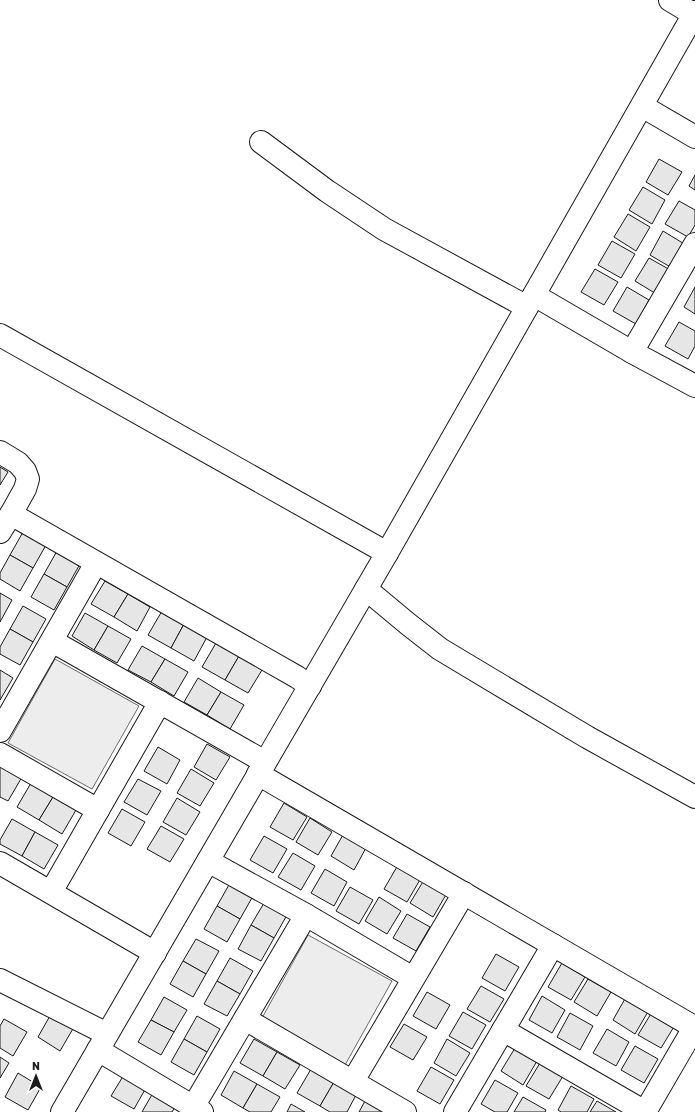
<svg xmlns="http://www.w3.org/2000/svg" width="695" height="1112" viewBox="0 0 695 1112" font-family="Rubik,sans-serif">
  <rect width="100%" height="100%" fill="#fff"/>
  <!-- built -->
  <g fill="#ededed" stroke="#6a6a6a">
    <path d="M 55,659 L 139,706 L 92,789 L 8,743 Z"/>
    <path d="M 308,935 L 392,981 L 345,1065 L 262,1018 Z"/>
  </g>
  <!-- building -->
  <g fill="#e6e6e6" stroke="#1a1a1a">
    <path d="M 659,159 L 682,172 L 668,195 L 646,182 Z"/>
    <path d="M 695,175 L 695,190 L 689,186 Z"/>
    <path d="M 643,187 L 665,200 L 652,224 L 629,210 Z"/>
    <path d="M 679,201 L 695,210 L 695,225 L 688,237 L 665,224 Z"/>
    <path d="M 628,214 L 650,227 L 636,251 L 614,237 Z"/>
    <path d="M 663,231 L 686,245 L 672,268 L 650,255 Z"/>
    <path d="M 612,241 L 635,254 L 621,278 L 598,265 Z"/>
    <path d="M 649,258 L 672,271 L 658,295 L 635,281 Z"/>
    <path d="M 595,269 L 618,282 L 604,305 L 581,292 Z"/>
    <path d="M 627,287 L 649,300 L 636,324 L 613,311 Z"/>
    <path d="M 695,287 L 695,314 L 684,307 Z"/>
    <path d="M 679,322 L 695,331 L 695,346 L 688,359 L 665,346 Z"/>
    <path d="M 0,467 L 8,472 L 0,485 Z"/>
    <path d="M 23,532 L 46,545 L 33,568 L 10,555 Z"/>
    <path d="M 57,551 L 80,564 L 67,587 L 44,574 Z"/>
    <path d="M 10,555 L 33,568 L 20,591 L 0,579 L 0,573 Z"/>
    <path d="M 44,574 L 67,587 L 54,610 L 31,597 Z"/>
    <path d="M 105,581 L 128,594 L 114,617 L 91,604 Z"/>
    <path d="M 0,593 L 12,600 L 0,622 Z"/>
    <path d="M 128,594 L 150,607 L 137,631 L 114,617 Z"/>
    <path d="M 23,606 L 46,619 L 33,642 L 10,629 Z"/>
    <path d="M 162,611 L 184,624 L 171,648 L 148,635 Z"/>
    <path d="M 85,613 L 108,626 L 94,650 L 72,636 Z"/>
    <path d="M 184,624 L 207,637 L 194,661 L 171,648 Z"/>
    <path d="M 108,626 L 131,639 L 117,663 L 94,650 Z"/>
    <path d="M 10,629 L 33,642 L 20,665 L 0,654 L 0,647 Z"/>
    <path d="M 216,643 L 239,656 L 225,680 L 202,667 Z"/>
    <path d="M 142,646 L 165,659 L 151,682 L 128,670 Z"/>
    <path d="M 239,656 L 262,670 L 248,693 L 225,680 Z"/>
    <path d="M 165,659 L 188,672 L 174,696 L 151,682 Z"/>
    <path d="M 0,670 L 13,678 L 0,700 Z"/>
    <path d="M 198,678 L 221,692 L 207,715 L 184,702 Z"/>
    <path d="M 221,692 L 244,705 L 230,729 L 207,715 Z"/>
    <path d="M 207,744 L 230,757 L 216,780 L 194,767 Z"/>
    <path d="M 158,747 L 180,760 L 167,784 L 144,771 Z"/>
    <path d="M 0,765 L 22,777 L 8,801 L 0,797 Z"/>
    <path d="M 191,769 L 214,783 L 200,806 L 177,793 Z"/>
    <path d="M 138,779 L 161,791 L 147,815 L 124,802 Z"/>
    <path d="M 31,783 L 53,797 L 39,820 L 17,807 Z"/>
    <path d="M 53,797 L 76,810 L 62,834 L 39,820 Z"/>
    <path d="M 177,798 L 200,812 L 186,835 L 163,822 Z"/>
    <path d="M 284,803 L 307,817 L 293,840 L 270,827 Z"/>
    <path d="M 122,809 L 145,822 L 131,846 L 108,833 Z"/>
    <path d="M 310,818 L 332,832 L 318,855 L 296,842 Z"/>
    <path d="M 12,819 L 35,832 L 22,856 L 0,844 L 0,840 Z"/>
    <path d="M 161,826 L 184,839 L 170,862 L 147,849 Z"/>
    <path d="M 35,832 L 58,845 L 44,869 L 22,856 Z"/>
    <path d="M 344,833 L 367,846 L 354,870 L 331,856 Z"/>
    <path d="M 264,836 L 287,849 L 273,873 L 250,860 Z"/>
    <path d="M 293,853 L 315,866 L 301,890 L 278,877 Z"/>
    <path d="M 398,865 L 421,878 L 407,902 L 384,889 Z"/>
    <path d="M 325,869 L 347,882 L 334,906 L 311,893 Z"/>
    <path d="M 424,880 L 447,893 L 433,917 L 410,903 Z"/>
    <path d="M 230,883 L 253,896 L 240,919 L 217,906 Z"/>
    <path d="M 350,887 L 373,900 L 359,924 L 336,911 Z"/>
    <path d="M 379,897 L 401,911 L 387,934 L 365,921 Z"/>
    <path d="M 264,903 L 287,915 L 274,938 L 251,925 Z"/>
    <path d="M 217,906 L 240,919 L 227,942 L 204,929 Z"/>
    <path d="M 407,914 L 430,927 L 416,951 L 393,938 Z"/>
    <path d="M 251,925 L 274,938 L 261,961 L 238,949 Z"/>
    <path d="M 196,939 L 219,951 L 206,974 L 183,961 Z"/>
    <path d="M 496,954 L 519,967 L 505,991 L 482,978 Z"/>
    <path d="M 230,958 L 253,971 L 240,994 L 217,981 Z"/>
    <path d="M 183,961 L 206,974 L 193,997 L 170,984 Z"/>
    <path d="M 562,963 L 585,977 L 571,1000 L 548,987 Z"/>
    <path d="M 588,979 L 611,992 L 597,1016 L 574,1002 Z"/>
    <path d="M 217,981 L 240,994 L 227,1016 L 204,1004 Z"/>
    <path d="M 481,986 L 504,999 L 490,1022 L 467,1009 Z"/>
    <path d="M 427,992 L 450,1005 L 436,1029 L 413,1016 Z"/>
    <path d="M 542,996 L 565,1010 L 552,1033 L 529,1020 Z"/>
    <path d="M 164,997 L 187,1010 L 174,1032 L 151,1020 Z"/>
    <path d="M 626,997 L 649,1010 L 635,1034 L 613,1020 Z"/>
    <path d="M 463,1012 L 486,1025 L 472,1049 L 449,1036 Z"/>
    <path d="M 652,1012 L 675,1025 L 661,1048 L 638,1035 Z"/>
    <path d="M 570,1013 L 593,1026 L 580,1050 L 557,1037 Z"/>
    <path d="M 51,1014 L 74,1027 L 60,1051 L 38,1037 Z"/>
    <path d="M 197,1016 L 220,1029 L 207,1052 L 184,1039 Z"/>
    <path d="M 4,1019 L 27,1032 L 13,1056 L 0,1048 L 0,1026 Z"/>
    <path d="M 151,1020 L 174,1032 L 161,1055 L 138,1042 Z"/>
    <path d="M 404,1024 L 427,1037 L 413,1060 L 390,1047 Z"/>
    <path d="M 607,1029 L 629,1042 L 616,1066 L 593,1053 Z"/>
    <path d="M 184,1039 L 207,1052 L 194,1075 L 171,1062 Z"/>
    <path d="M 254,1039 L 277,1052 L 263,1076 L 240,1063 Z"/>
    <path d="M 447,1039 L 470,1053 L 456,1076 L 434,1063 Z"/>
    <path d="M 635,1046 L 658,1059 L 644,1083 L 621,1070 Z"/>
    <path d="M 515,1048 L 537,1061 L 523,1085 L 501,1071 Z"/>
    <path d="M 277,1052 L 300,1065 L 285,1089 L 263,1076 Z"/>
    <path d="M 0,1057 L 9,1063 L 0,1078 Z"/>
    <path d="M 540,1063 L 563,1076 L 549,1099 L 526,1086 Z"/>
    <path d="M 431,1067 L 454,1080 L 440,1104 L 417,1091 Z"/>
    <path d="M 311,1069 L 334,1082 L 320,1106 L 297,1093 Z"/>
    <path d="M 234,1071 L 257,1084 L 243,1108 L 221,1095 Z"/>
    <path d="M 18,1073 L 41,1087 L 28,1110 L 5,1097 Z"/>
    <path d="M 125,1073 L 147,1086 L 134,1109 L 111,1096 Z"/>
    <path d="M 495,1080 L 518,1093 L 507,1112 L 495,1112 L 481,1104 Z"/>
    <path d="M 334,1082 L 356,1095 L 347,1112 L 330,1112 L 320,1106 Z"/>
    <path d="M 257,1084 L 280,1097 L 271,1112 L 250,1112 L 243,1108 Z"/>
    <path d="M 571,1086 L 594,1099 L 587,1112 L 561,1112 L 558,1110 Z"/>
    <path d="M 154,1091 L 177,1104 L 172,1112 L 142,1112 Z"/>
    <path d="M 523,1097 L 546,1110 L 545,1112 L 514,1112 Z"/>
    <path d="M 365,1101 L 384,1112 L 359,1112 Z"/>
    <path d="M 597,1101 L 616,1112 L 590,1112 Z"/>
    <path d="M 291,1104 L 305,1112 L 287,1112 Z"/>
  </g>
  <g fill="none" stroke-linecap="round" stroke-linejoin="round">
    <!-- minor casing -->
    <g stroke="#1a1a1a" stroke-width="24">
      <g id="minor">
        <path d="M 670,0 L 695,15"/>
        <path d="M 642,106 L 695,137"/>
        <path d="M 261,142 L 327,191 L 384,229 L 527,307"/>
        <path d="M 534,295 L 632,352 L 695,386"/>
        <path d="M 632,352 L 695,244"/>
        <path d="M 0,452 L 18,463 L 25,471 L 28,479 L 25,489 L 11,514"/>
        <path d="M 0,532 L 11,514 L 297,677 L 310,686"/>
        <path d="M 366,589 L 408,624 L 440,649 L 587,737 L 695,797"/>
        <path d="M 52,641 L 265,762"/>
        <path d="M 0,731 L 96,563"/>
        <path d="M 0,754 L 98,810 L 51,892"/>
        <path d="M 258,774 L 694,1027"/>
        <path d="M 98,810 L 160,702"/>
        <path d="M 0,863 L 155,953"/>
        <path d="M 306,915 L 413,978"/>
        <path d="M 0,980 L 107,1034"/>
        <path d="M 245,1019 L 405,1112"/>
        <path d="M 503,1030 L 645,1112"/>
        <path d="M 98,1050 L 202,1112"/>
        <path d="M 353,1081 L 464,893"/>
        <path d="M 193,1107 L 306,915 L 208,861"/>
        <path d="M 455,1112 L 553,945"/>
        <path d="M 645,1112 L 695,1026"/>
      </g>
    </g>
    <!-- tertiary casing -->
    <g stroke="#1a1a1a" stroke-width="24">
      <g id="tertiary">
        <path d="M 0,335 L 387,553"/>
        <path d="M 62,1112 L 387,553 L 695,12"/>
      </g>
    </g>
    <!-- minor -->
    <use href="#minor" stroke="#fff" stroke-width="22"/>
    <!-- tertiary -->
    <use href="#tertiary" stroke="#fff" stroke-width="22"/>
  </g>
  <!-- north arrow -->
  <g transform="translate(36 1076)" stroke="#ffffff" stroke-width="3" paint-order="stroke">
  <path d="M0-3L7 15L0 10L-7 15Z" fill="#1a1a1a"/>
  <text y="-6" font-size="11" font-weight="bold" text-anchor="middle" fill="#1a1a1a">N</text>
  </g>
</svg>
